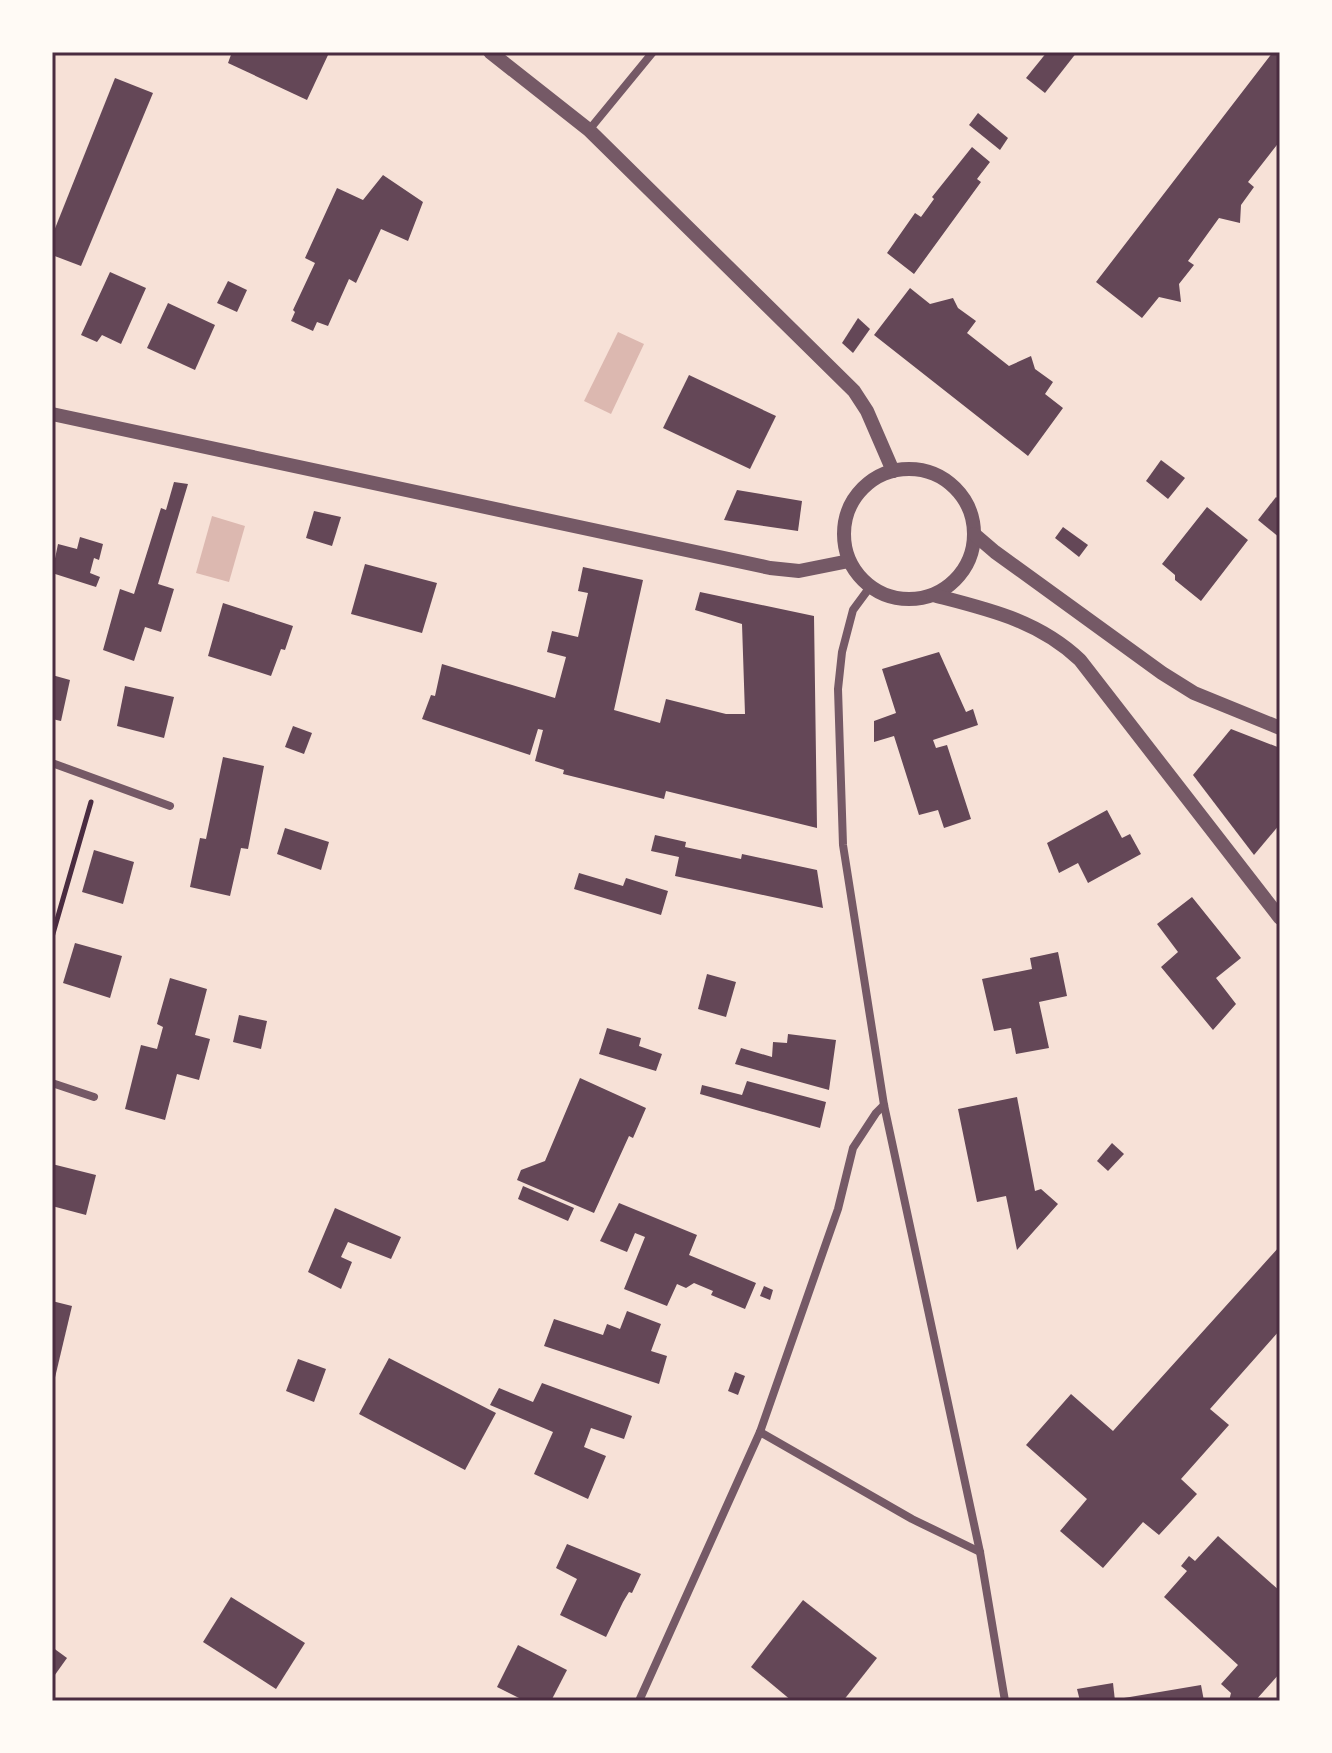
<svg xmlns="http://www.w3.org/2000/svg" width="1332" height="1753" viewBox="0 0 1332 1753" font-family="'PT Sans Narrow',sans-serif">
  <rect width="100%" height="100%" fill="#f7e1d7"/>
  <!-- water -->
  <g fill="#dcb8b0">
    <path d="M 618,332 L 644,344 L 611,414 L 584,401 Z"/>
    <path d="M 212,516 L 245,526 L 229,582 L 196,573 Z"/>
  </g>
  <!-- building -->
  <g fill="#644757">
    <path d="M 232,52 L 321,52 L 328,55 L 307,100 L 228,63 Z"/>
    <path d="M 1047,52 L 1077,52 L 1045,93 L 1026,78 Z"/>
    <path d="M 1273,52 L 1280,52 L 1280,141 L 1248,182 L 1254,187 L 1241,205 L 1240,223 L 1219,218 L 1188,261 L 1194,265 L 1179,284 L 1181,302 L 1159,297 L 1142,318 L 1096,282 Z"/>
    <path d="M 115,78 L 153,93 L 81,266 L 52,255 L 52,236 Z"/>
    <path d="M 978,113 L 1008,138 L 1000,150 L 969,125 Z"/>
    <path d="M 972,147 L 990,162 L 977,179 L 981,182 L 914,274 L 887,253 L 915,213 L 921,217 L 934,199 L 932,197 Z"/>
    <path d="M 383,175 L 423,202 L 408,241 L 381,229 L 356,283 L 349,279 L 328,326 L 317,322 L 313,331 L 291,321 L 295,312 L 293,310 L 315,263 L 305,258 L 337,188 L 363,200 Z"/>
    <path d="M 110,272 L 146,288 L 121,344 L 102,335 L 97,342 L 81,335 Z"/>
    <path d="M 228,281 L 247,290 L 237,312 L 217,303 Z"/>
    <path d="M 910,288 L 930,304 L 953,298 L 958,308 L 976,321 L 967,333 L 1009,366 L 1031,356 L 1035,369 L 1053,382 L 1045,394 L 1063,408 L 1028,456 L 874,335 Z"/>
    <path d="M 168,303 L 215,325 L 195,370 L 147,348 Z"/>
    <path d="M 858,318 L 870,329 L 853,353 L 842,343 Z"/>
    <path d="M 689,375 L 776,416 L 750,469 L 663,428 Z"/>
    <path d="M 1161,460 L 1185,478 L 1168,499 L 1146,481 Z"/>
    <path d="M 174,482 L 188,484 L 158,584 L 174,589 L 161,632 L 145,627 L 134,661 L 103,650 L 120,589 L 134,594 L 161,508 L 166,510 Z"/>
    <path d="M 737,490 L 802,501 L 798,531 L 724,520 Z"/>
    <path d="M 1276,497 L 1280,500 L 1280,538 L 1258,520 Z"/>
    <path d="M 1207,507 L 1248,540 L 1201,601 L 1175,580 L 1175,575 L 1162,564 Z"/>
    <path d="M 314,511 L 341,517 L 332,546 L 306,538 Z"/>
    <path d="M 1063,527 L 1088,545 L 1079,557 L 1055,538 Z"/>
    <path d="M 80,537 L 103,544 L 99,560 L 94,558 L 90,573 L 100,577 L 96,587 L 52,573 L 58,544 L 77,549 Z"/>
    <path d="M 365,564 L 437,583 L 422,633 L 351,614 Z"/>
    <path d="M 583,567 L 643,580 L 614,710 L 660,723 L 666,699 L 726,714 L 745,714 L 742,624 L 695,610 L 700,592 L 814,616 L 817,828 L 666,791 L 664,799 L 563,774 L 564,770 L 535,761 L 543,730 L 538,729 L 530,755 L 422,719 L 431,695 L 435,696 L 442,664 L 555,698 L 566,657 L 547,652 L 552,631 L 578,637 L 588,593 L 578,591 Z"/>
    <path d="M 223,603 L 293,626 L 285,650 L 281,649 L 271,676 L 208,656 Z"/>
    <path d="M 939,652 L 966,712 L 973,709 L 978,725 L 933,740 L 936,748 L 947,745 L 971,819 L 944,828 L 938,810 L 919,815 L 894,736 L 874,742 L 874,721 L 896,713 L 882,669 Z"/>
    <path d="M 52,675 L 70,680 L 61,721 L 52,719 Z"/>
    <path d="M 125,686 L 174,697 L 164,738 L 117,726 Z"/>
    <path d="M 293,726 L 312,733 L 304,754 L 285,747 Z"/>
    <path d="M 1231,729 L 1280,748 L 1280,824 L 1254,855 L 1193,775 Z"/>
    <path d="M 223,757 L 264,766 L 248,849 L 241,848 L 230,896 L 190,887 L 200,838 L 206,839 Z"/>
    <path d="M 1107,810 L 1122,838 L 1130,834 L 1141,854 L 1088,883 L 1078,863 L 1059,873 L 1047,843 Z"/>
    <path d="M 285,828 L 329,842 L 321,870 L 277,854 Z"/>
    <path d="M 655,835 L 686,842 L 685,847 L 741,859 L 742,854 L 817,870 L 823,908 L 675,876 L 679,857 L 651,851 Z"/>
    <path d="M 94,850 L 134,862 L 123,904 L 82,892 Z"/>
    <path d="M 579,873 L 623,886 L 626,878 L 668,891 L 661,915 L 574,889 Z"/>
    <path d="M 1192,897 L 1241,958 L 1216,978 L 1236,1004 L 1213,1030 L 1161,967 L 1178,952 L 1157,924 Z"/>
    <path d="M 75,943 L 122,956 L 110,998 L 63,983 Z"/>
    <path d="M 1058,952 L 1067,996 L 1039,1002 L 1049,1048 L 1016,1054 L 1011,1028 L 994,1031 L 982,979 L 1032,969 L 1030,958 Z"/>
    <path d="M 707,974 L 736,982 L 726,1017 L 698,1009 Z"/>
    <path d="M 170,978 L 207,989 L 195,1035 L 210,1039 L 199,1080 L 177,1074 L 165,1120 L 125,1109 L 141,1045 L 157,1049 L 163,1027 L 157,1024 Z"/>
    <path d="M 239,1015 L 267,1021 L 261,1049 L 233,1042 Z"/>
    <path d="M 607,1028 L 641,1038 L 639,1046 L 662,1054 L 656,1071 L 599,1054 Z"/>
    <path d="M 788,1034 L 836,1040 L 829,1090 L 735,1064 L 741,1048 L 772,1057 L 773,1042 L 787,1043 Z"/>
    <path d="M 580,1078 L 646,1108 L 633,1138 L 629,1136 L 594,1213 L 517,1180 L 521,1170 L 545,1161 Z"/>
    <path d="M 747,1081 L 826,1102 L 820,1128 L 700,1094 L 702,1085 L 742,1095 Z"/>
    <path d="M 1017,1097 L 1035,1191 L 1041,1189 L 1058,1204 L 1017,1250 L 1006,1196 L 977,1202 L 958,1109 Z"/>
    <path d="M 1112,1143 L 1124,1154 L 1108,1171 L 1097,1161 Z"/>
    <path d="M 52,1164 L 96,1175 L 86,1215 L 52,1206 Z"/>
    <path d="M 523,1186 L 574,1208 L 568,1221 L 518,1199 Z"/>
    <path d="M 619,1203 L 697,1235 L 689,1255 L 756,1283 L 745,1309 L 711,1295 L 713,1291 L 694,1283 L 686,1288 L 677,1284 L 667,1306 L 624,1289 L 645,1237 L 635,1233 L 627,1252 L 600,1241 Z"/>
    <path d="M 335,1208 L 401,1237 L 391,1259 L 348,1242 L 341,1257 L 352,1262 L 341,1289 L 308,1272 Z"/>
    <path d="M 1280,1246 L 1280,1330 L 1210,1409 L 1229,1425 L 1181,1479 L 1197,1494 L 1159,1535 L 1143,1522 L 1103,1568 L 1060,1531 L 1087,1499 L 1026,1445 L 1071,1394 L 1113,1431 Z"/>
    <path d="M 764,1286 L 773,1290 L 770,1300 L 760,1296 Z"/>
    <path d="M 52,1301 L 72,1306 L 53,1386 L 52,1386 Z"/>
    <path d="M 627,1311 L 661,1324 L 651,1351 L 667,1356 L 659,1384 L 544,1346 L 554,1319 L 603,1335 L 607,1324 L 620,1329 Z"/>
    <path d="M 389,1358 L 496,1413 L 465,1470 L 359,1414 Z"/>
    <path d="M 298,1359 L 326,1369 L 314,1402 L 286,1391 Z"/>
    <path d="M 735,1372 L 745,1376 L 738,1395 L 728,1391 Z"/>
    <path d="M 542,1383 L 632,1416 L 624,1439 L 591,1428 L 584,1447 L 606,1456 L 588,1499 L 534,1474 L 553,1432 L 490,1405 L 499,1388 L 533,1402 Z"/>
    <path d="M 1218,1536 L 1280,1591 L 1280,1673 L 1255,1701 L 1229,1701 L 1231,1693 L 1221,1684 L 1238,1665 L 1164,1597 L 1187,1571 L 1181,1566 L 1189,1556 L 1195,1561 Z"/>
    <path d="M 567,1544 L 641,1574 L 632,1593 L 629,1592 L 623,1602 L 606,1637 L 560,1615 L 577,1579 L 556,1568 Z"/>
    <path d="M 231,1597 L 305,1643 L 276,1689 L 203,1642 Z"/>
    <path d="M 803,1600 L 877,1658 L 843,1701 L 792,1701 L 751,1667 Z"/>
    <path d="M 518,1645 L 567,1670 L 551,1701 L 525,1701 L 497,1687 Z"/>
    <path d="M 52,1647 L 67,1658 L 52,1679 Z"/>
    <path d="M 1113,1683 L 1115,1701 L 1080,1701 L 1077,1689 Z"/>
    <path d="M 1201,1685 L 1204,1701 L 1118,1701 L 1118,1699 Z"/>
  </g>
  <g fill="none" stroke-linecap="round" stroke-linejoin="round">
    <!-- path -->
    <path stroke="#4a2c40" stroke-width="5" d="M 52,937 L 91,802"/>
    <!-- minor -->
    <g stroke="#755966" stroke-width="8">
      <path d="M 589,130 L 653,52"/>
      <path d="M 870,587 L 853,610 L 842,652 L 838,689 L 843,845 L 884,1105 L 980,1552 L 1005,1701"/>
      <path d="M 52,763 L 170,806"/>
      <path d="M 52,1083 L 94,1097"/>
      <path d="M 760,1432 L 912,1519 L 980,1552"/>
      <path d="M 639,1701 L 760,1432 L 838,1209 L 853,1148 L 876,1113 L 884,1105"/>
    </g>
    <!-- tertiary -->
    <g stroke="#755966" stroke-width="14">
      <path d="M 490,52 L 589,130 L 854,391 L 867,411 L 893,471"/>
      <path d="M 52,414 L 770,568 L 799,571 L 849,561"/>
      <circle cx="909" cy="534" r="65"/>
      <path d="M 974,534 L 995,552 L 1162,673 L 1194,693 L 1280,728"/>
      <path d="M 933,595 C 987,609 1038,620 1080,660 L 1280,918"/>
    </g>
  </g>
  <!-- border -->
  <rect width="1332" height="1753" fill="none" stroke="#fffaf5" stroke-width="108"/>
  <rect x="54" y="54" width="1224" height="1645" fill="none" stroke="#4a2c40" stroke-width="3"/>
</svg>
